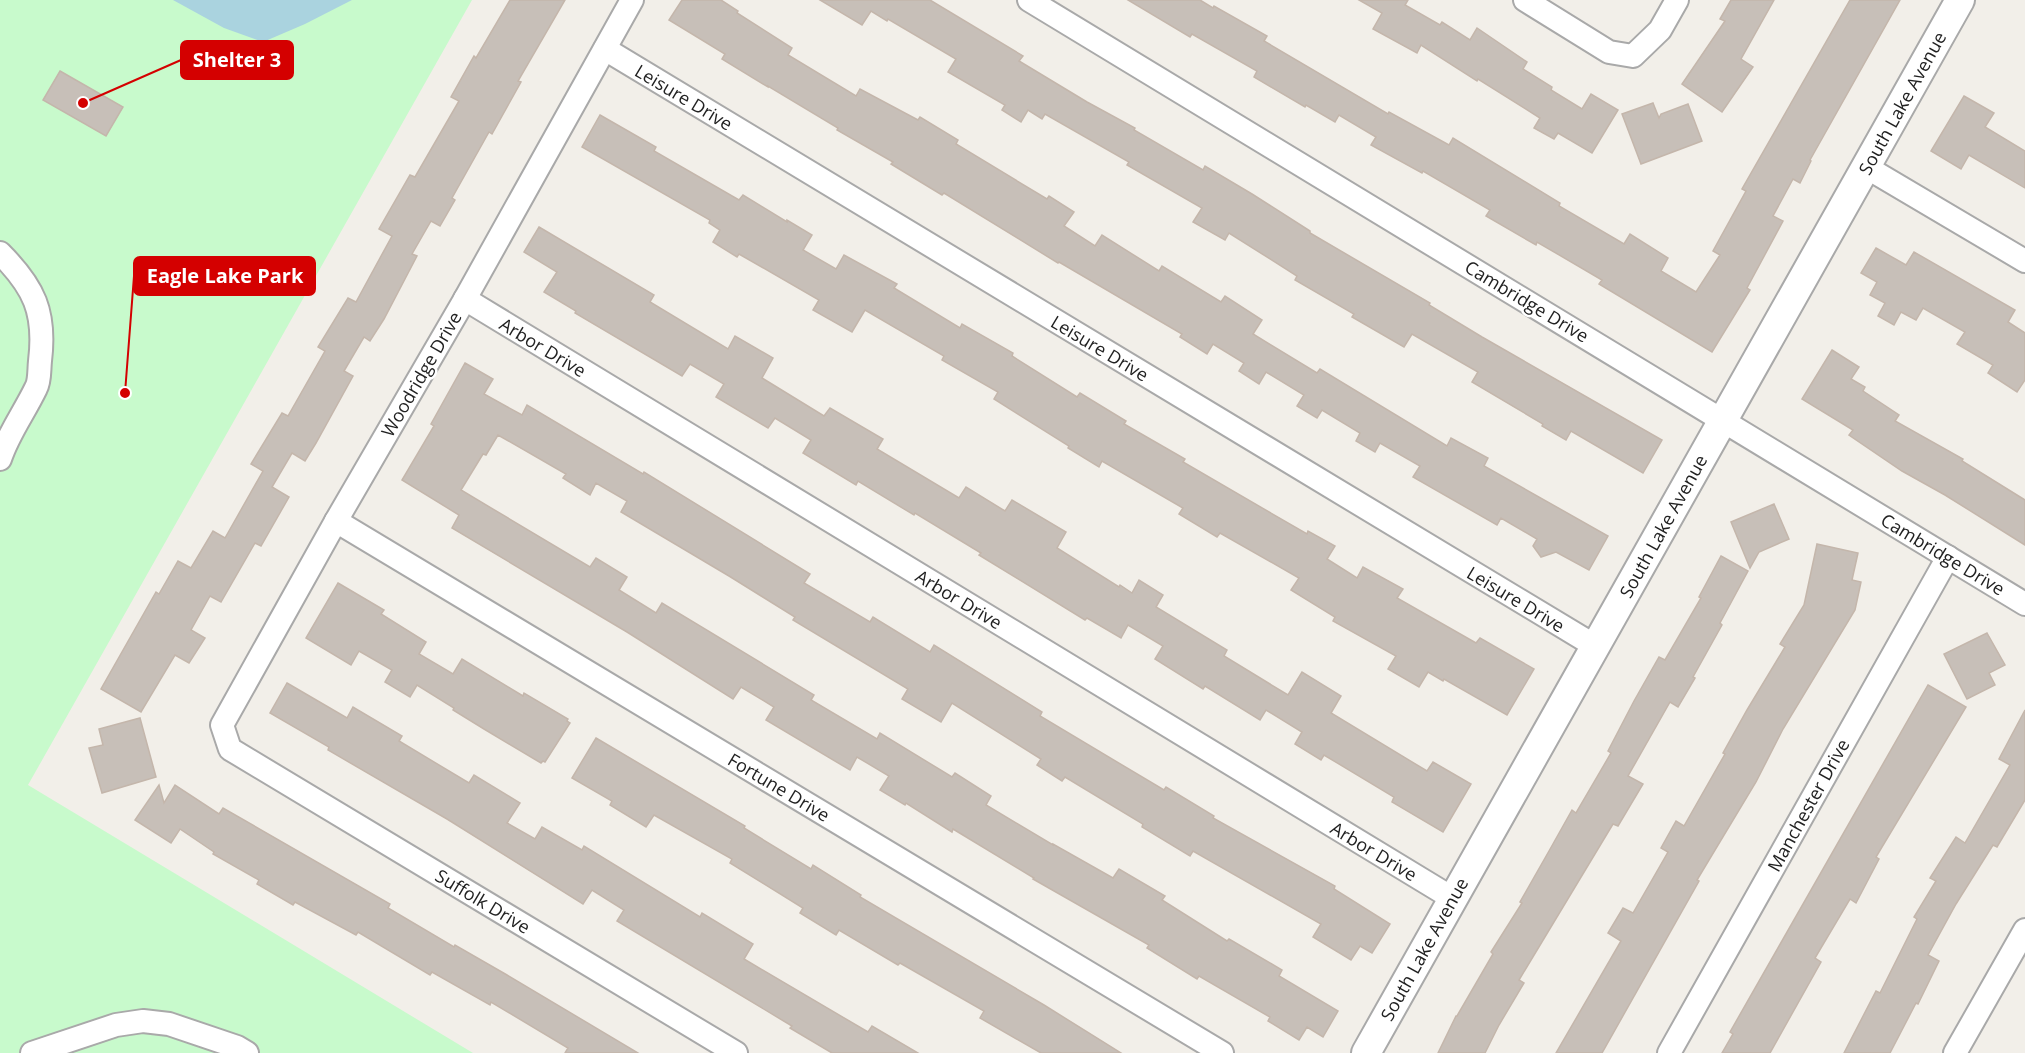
<svg xmlns="http://www.w3.org/2000/svg" width="2025" height="1053" viewBox="0 0 2025 1053" font-family="'Open Sans',sans-serif">
  <rect width="100%" height="100%" fill="#f2efe9"/>
  <!-- park -->
  <path fill="#c8facc" d="M 0,0 L 472,0 L 28,785 L 473,1053 L 0,1053 Z"/>
  <!-- water -->
  <path fill="#aad3df" d="M 173,0 L 352,0 L 305,24 L 263,42 L 224,28 Z"/>
  <!-- building -->
  <g fill="#c7bfb8" stroke="#c4b6ab" stroke-width="1.5">
    <path d="M 510,0 L 565,0 L 518,81 L 521,82 L 492,134 L 489,132 L 452,198 L 455,200 L 440,226 L 431,221 L 412,254 L 417,256 L 384,319 L 370,341 L 364,337 L 344,371 L 353,376 L 316,443 L 305,461 L 292,453 L 272,487 L 289,497 L 261,546 L 255,543 L 221,602 L 210,596 L 191,630 L 205,638 L 189,663 L 175,655 L 141,712 L 101,689 L 156,592 L 159,594 L 178,561 L 191,568 L 213,531 L 225,538 L 263,471 L 251,464 L 282,413 L 288,416 L 325,351 L 318,347 L 348,298 L 356,302 L 392,236 L 379,229 L 410,175 L 415,177 L 459,101 L 451,97 L 474,56 L 476,58 Z"/>
    <path d="M 682,0 L 721,0 L 738,11 L 737,13 L 792,48 L 788,55 L 856,96 L 860,89 L 918,120 L 920,117 L 958,140 L 956,144 L 1047,199 L 1049,196 L 1074,212 L 1064,226 L 1095,246 L 1102,235 L 1159,271 L 1162,266 L 1221,302 L 1225,296 L 1262,320 L 1253,334 L 1317,373 L 1320,369 L 1447,446 L 1451,438 L 1488,458 L 1484,466 L 1608,536 L 1589,570 L 1556,552 L 1541,557 L 1533,546 L 1537,539 L 1501,518 L 1497,525 L 1413,477 L 1420,466 L 1380,443 L 1375,452 L 1356,441 L 1360,433 L 1322,410 L 1317,418 L 1297,406 L 1304,395 L 1266,372 L 1259,384 L 1239,371 L 1244,363 L 1213,344 L 1207,354 L 1180,337 L 1182,334 L 1059,262 L 1058,263 L 944,193 L 942,195 L 891,164 L 893,162 L 837,130 L 838,128 L 768,86 L 768,87 L 722,59 L 725,54 L 669,20 Z"/>
    <path d="M 820,0 L 930,0 L 1023,56 L 1019,61 L 1087,102 L 1135,128 L 1134,130 L 1203,170 L 1205,166 L 1252,194 L 1310,231 L 1310,233 L 1430,303 L 1429,305 L 1482,337 L 1662,440 L 1643,473 L 1571,431 L 1566,440 L 1542,426 L 1543,424 L 1472,382 L 1478,372 L 1412,334 L 1404,347 L 1352,317 L 1354,314 L 1295,280 L 1297,276 L 1229,233 L 1225,240 L 1193,222 L 1202,208 L 1127,165 L 1129,162 L 1045,114 L 1042,119 L 1028,110 L 1021,122 L 1002,110 L 1005,105 L 948,72 L 956,59 L 888,19 L 887,21 L 871,11 L 862,25 Z"/>
    <path d="M 1128,0 L 1200,0 L 1213,8 L 1214,6 L 1267,36 L 1264,41 L 1388,114 L 1389,112 L 1449,145 L 1453,138 L 1560,203 L 1559,206 L 1624,244 L 1630,234 L 1668,258 L 1661,271 L 1696,292 L 1720,255 L 1713,251 L 1746,191 L 1742,189 L 1850,0 L 1900,0 L 1810,160 L 1811,161 L 1800,183 L 1793,179 L 1773,216 L 1783,221 L 1747,288 L 1750,290 L 1712,352 L 1599,284 L 1602,280 L 1537,242 L 1536,245 L 1486,216 L 1490,210 L 1423,171 L 1422,173 L 1371,145 L 1376,137 L 1339,115 L 1335,122 L 1306,105 L 1305,107 L 1254,77 L 1257,71 L 1192,34 L 1190,37 Z"/>
    <path d="M 1359,0 L 1408,0 L 1405,5 L 1440,25 L 1442,22 L 1470,40 L 1477,28 L 1527,62 L 1523,69 L 1552,87 L 1551,90 L 1582,109 L 1591,94 L 1618,110 L 1592,153 L 1558,133 L 1554,139 L 1534,128 L 1540,118 L 1478,79 L 1477,81 L 1421,45 L 1417,53 L 1373,29 L 1382,13 Z"/>
    <path d="M 1731,0 L 1774,0 L 1741,59 L 1753,67 L 1722,112 L 1682,84 L 1725,21 L 1720,19 Z"/>
    <path d="M 60,71 L 123,107 L 106,136 L 43,100 Z"/>
    <path d="M 1964,96 L 1994,113 L 1985,127 L 2025,151 L 2025,188 L 1969,155 L 1961,169 L 1931,151 Z"/>
    <path d="M 1653,103 L 1659,118 L 1661,114 L 1688,104 L 1702,141 L 1641,164 L 1622,114 Z"/>
    <path d="M 600,115 L 656,147 L 654,151 L 739,200 L 743,195 L 787,222 L 787,220 L 812,235 L 803,250 L 836,269 L 844,255 L 897,284 L 894,288 L 960,328 L 962,324 L 1013,353 L 1012,356 L 1077,397 L 1080,393 L 1126,421 L 1124,424 L 1185,459 L 1183,462 L 1307,534 L 1308,531 L 1335,546 L 1327,559 L 1357,578 L 1363,567 L 1403,589 L 1397,598 L 1476,643 L 1480,638 L 1534,669 L 1507,715 L 1444,679 L 1443,681 L 1428,672 L 1419,687 L 1388,669 L 1396,656 L 1333,621 L 1335,617 L 1291,590 L 1299,578 L 1220,533 L 1217,537 L 1179,514 L 1183,508 L 1102,461 L 1099,467 L 1068,448 L 1069,446 L 994,399 L 998,392 L 942,360 L 944,356 L 865,310 L 852,332 L 813,310 L 819,300 L 739,254 L 737,257 L 713,242 L 720,230 L 709,223 L 710,220 L 582,147 Z"/>
    <path d="M 539,227 L 654,295 L 650,302 L 728,349 L 735,336 L 773,358 L 762,378 L 824,416 L 830,408 L 883,439 L 877,449 L 959,498 L 966,487 L 1005,511 L 1012,500 L 1066,532 L 1057,548 L 1119,587 L 1120,585 L 1132,593 L 1139,580 L 1163,595 L 1156,607 L 1227,650 L 1224,656 L 1288,695 L 1302,672 L 1341,696 L 1331,713 L 1427,771 L 1433,762 L 1471,784 L 1443,832 L 1392,802 L 1394,797 L 1324,755 L 1321,760 L 1295,744 L 1302,732 L 1266,710 L 1260,720 L 1205,686 L 1203,689 L 1155,659 L 1163,646 L 1128,625 L 1121,638 L 1087,618 L 1085,620 L 979,555 L 981,553 L 915,513 L 914,515 L 858,481 L 856,485 L 803,453 L 811,440 L 775,418 L 768,428 L 716,397 L 724,384 L 690,364 L 682,376 L 575,313 L 576,311 L 544,292 L 557,272 L 524,252 Z"/>
    <path d="M 1876,248 L 1906,265 L 1914,252 L 2015,310 L 2008,322 L 2025,333 L 2025,380 L 2017,392 L 1988,373 L 1993,365 L 1957,344 L 1965,332 L 1923,308 L 1916,320 L 1901,312 L 1894,325 L 1878,316 L 1885,303 L 1870,295 L 1877,282 L 1861,273 Z"/>
    <path d="M 1832,350 L 1859,367 L 1851,379 L 1865,387 L 1863,391 L 1899,415 L 1895,421 L 1963,459 L 1962,461 L 2025,500 L 2025,545 L 1945,495 L 1902,471 L 1849,435 L 1853,430 L 1802,399 Z"/>
    <path d="M 465,363 L 493,379 L 484,394 L 522,415 L 527,405 L 643,474 L 644,472 L 810,574 L 804,583 L 870,622 L 873,617 L 930,652 L 934,645 L 1042,712 L 1040,716 L 1164,790 L 1166,787 L 1214,816 L 1213,818 L 1335,886 L 1334,889 L 1390,924 L 1372,953 L 1360,946 L 1351,960 L 1313,937 L 1321,924 L 1193,851 L 1190,856 L 1142,827 L 1143,824 L 1065,777 L 1062,781 L 1037,765 L 1041,759 L 952,703 L 941,722 L 902,699 L 908,689 L 793,620 L 795,617 L 729,576 L 621,512 L 627,501 L 596,483 L 590,495 L 563,478 L 566,474 L 498,435 L 486,455 L 483,454 L 461,490 L 590,567 L 596,558 L 627,577 L 619,590 L 656,613 L 662,603 L 814,695 L 811,700 L 877,739 L 880,733 L 952,777 L 955,773 L 991,796 L 986,805 L 1053,845 L 1053,844 L 1113,878 L 1119,869 L 1165,896 L 1162,900 L 1227,941 L 1229,939 L 1282,970 L 1279,976 L 1338,1011 L 1323,1037 L 1307,1027 L 1299,1040 L 1268,1021 L 1270,1017 L 1199,976 L 1197,979 L 1147,948 L 1149,945 L 1033,879 L 1034,878 L 953,829 L 952,832 L 906,803 L 905,805 L 880,790 L 889,776 L 857,757 L 850,770 L 766,720 L 774,707 L 741,687 L 733,699 L 627,632 L 452,528 L 459,515 L 402,480 L 434,426 L 431,424 Z"/>
    <path d="M 1774,504 L 1789,539 L 1759,552 L 1750,568 L 1731,522 Z"/>
    <path d="M 1817,544 L 1858,553 L 1852,580 L 1861,582 L 1855,610 L 1783,729 L 1756,782 L 1697,880 L 1699,881 L 1602,1053 L 1556,1053 L 1621,941 L 1608,933 L 1623,908 L 1633,913 L 1668,852 L 1661,848 L 1676,821 L 1684,826 L 1725,754 L 1723,753 L 1747,710 L 1785,647 L 1780,644 L 1804,605 Z"/>
    <path d="M 1721,556 L 1748,571 L 1720,623 L 1722,625 L 1693,677 L 1695,678 L 1678,707 L 1670,702 L 1628,776 L 1643,784 L 1618,826 L 1613,824 L 1519,980 L 1524,983 L 1499,1025 L 1485,1053 L 1438,1053 L 1456,1016 L 1457,1016 L 1493,954 L 1491,952 L 1522,903 L 1520,902 L 1549,851 L 1572,810 L 1576,813 L 1611,753 L 1608,751 L 1634,701 L 1659,657 L 1665,660 L 1701,598 L 1699,597 Z"/>
    <path d="M 338,583 L 384,610 L 381,614 L 426,642 L 419,654 L 453,674 L 462,659 L 523,696 L 524,693 L 568,719 L 567,721 L 570,723 L 545,762 L 543,761 L 541,763 L 484,729 L 453,710 L 454,708 L 417,685 L 410,697 L 385,682 L 392,670 L 359,651 L 351,665 L 306,638 Z"/>
    <path d="M 1987,633 L 2005,665 L 1989,673 L 1995,685 L 1967,699 L 1944,654 Z"/>
    <path d="M 287,683 L 347,718 L 353,707 L 402,736 L 399,741 L 469,783 L 474,775 L 520,803 L 507,823 L 535,839 L 542,827 L 582,850 L 584,846 L 700,917 L 702,913 L 753,944 L 744,959 L 868,1032 L 872,1026 L 918,1053 L 832,1053 L 790,1028 L 792,1026 L 617,921 L 624,910 L 592,890 L 583,904 L 447,819 L 328,750 L 329,747 L 270,713 Z"/>
    <path d="M 1928,685 L 1966,707 L 1876,857 L 1879,859 L 1856,903 L 1850,899 L 1815,958 L 1821,962 L 1770,1053 L 1722,1053 L 1733,1034 L 1730,1032 Z"/>
    <path d="M 2025,710 L 2025,800 L 1997,847 L 1993,845 L 1956,904 L 1928,955 L 1939,961 L 1918,1004 L 1916,1003 L 1890,1053 L 1844,1053 L 1876,991 L 1880,993 L 1917,919 L 1914,917 L 1936,881 L 1930,878 L 1956,837 L 1965,843 L 2010,765 L 1999,759 Z"/>
    <path d="M 140,718 L 156,777 L 102,793 L 89,748 L 103,745 L 99,729 Z"/>
    <path d="M 596,738 L 745,826 L 744,828 L 811,869 L 813,865 L 861,895 L 860,897 L 1044,1005 L 1121,1053 L 1041,1053 L 980,1018 L 984,1011 L 900,963 L 898,965 L 839,930 L 836,935 L 800,913 L 803,908 L 730,863 L 732,859 L 654,815 L 646,827 L 610,805 L 612,801 L 572,778 Z"/>
    <path d="M 159,785 L 164,803 L 175,785 L 219,814 L 223,808 L 390,904 L 388,908 L 454,947 L 455,945 L 507,975 L 638,1053 L 565,1053 L 568,1048 L 491,1002 L 490,1005 L 432,972 L 430,975 L 358,932 L 356,935 L 295,902 L 293,905 L 257,884 L 259,880 L 213,854 L 214,852 L 180,829 L 171,843 L 135,820 Z"/>
  </g>
  <g fill="none" stroke-linecap="round" stroke-linejoin="round">
    <!-- minor casing -->
    <g stroke="#a9a9a9" stroke-width="26">
      <g id="minor">
        <path d="M 632,0 L 465,299 L 336,521 L 222,725 L 230,749 L 736,1053"/>
        <path d="M 1029,0 L 2025,604"/>
        <path d="M 1525,0 L 1609,52 L 1633,56 L 1660,30 L 1677,0"/>
        <path d="M 605,49 L 1595,646"/>
        <path d="M 1866,167 L 2025,261"/>
        <path d="M 0,253 C 34,287 46,312 40,361 C 39,370 40,381 36,388 C 24,413 8,434 0,459"/>
        <path d="M 465,299 L 1452,898"/>
        <path d="M 336,521 L 1222,1053"/>
        <path d="M 32,1053 L 116,1025 L 143,1021 L 169,1024 L 237,1047 L 247,1053"/>
        <path d="M 1669,1053 L 1948,557"/>
        <path d="M 1955,1053 L 2025,930"/>
      </g>
    </g>
    <!-- tertiary casing -->
    <g stroke="#a9a9a9" stroke-width="32">
      <path id="tertiary" d="M 1366,1053 L 1960,0"/>
    </g>
    <!-- minor -->
    <use href="#minor" stroke="#fff" stroke-width="22"/>
    <!-- tertiary -->
    <use href="#tertiary" stroke="#fff" stroke-width="28"/>
  </g>
  <g text-anchor="middle" dominant-baseline="central" stroke-width="5" stroke-linejoin="round" paint-order="stroke">
    <!-- street labels -->
    <g font-size="18" fill="#222" stroke="#fff">
      <text transform="translate(684 97) rotate(31)">Leisure Drive</text>
      <text transform="translate(1902 103) rotate(-61)">South Lake Avenue</text>
      <text transform="translate(1527 301) rotate(31)">Cambridge Drive</text>
      <text transform="translate(543 347) rotate(31)">Arbor Drive</text>
      <text transform="translate(1100 348) rotate(31)">Leisure Drive</text>
      <text transform="translate(421 374) rotate(-60)">Woodridge Drive</text>
      <text transform="translate(1663 526) rotate(-61)">South Lake Avenue</text>
      <text transform="translate(1943 554) rotate(31)">Cambridge Drive</text>
      <text transform="translate(959 599) rotate(31)">Arbor Drive</text>
      <text transform="translate(1516 599) rotate(31)">Leisure Drive</text>
      <text transform="translate(779 787) rotate(31)">Fortune Drive</text>
      <text transform="translate(1808 805) rotate(-61)">Manchester Drive</text>
      <text transform="translate(1374 851) rotate(31)">Arbor Drive</text>
      <text transform="translate(483 901) rotate(31)">Suffolk Drive</text>
      <text transform="translate(1424 949) rotate(-61)">South Lake Avenue</text>
    </g>
  </g>
  <!-- callouts -->
  <path fill="none" stroke="#d40000" stroke-width="2" d="M83 103L181 60M125 393L134 276"/>
  <g fill="#d40000" stroke="#fff" stroke-width="2">
    <circle cx="83" cy="103" r="6"/>
    <circle cx="125" cy="393" r="6"/>
  </g>
  <g fill="#d40000" stroke="#d40000" stroke-width="2">
    <rect x="181" y="41" width="112" height="38" rx="6"/>
    <rect x="134" y="257" width="181" height="38" rx="6"/>
  </g>
  <g font-size="20" text-anchor="middle" font-weight="bold" fill="#fff">
    <text x="237" y="67">Shelter 3</text>
    <text x="225" y="283">Eagle Lake Park</text>
  </g>
</svg>
